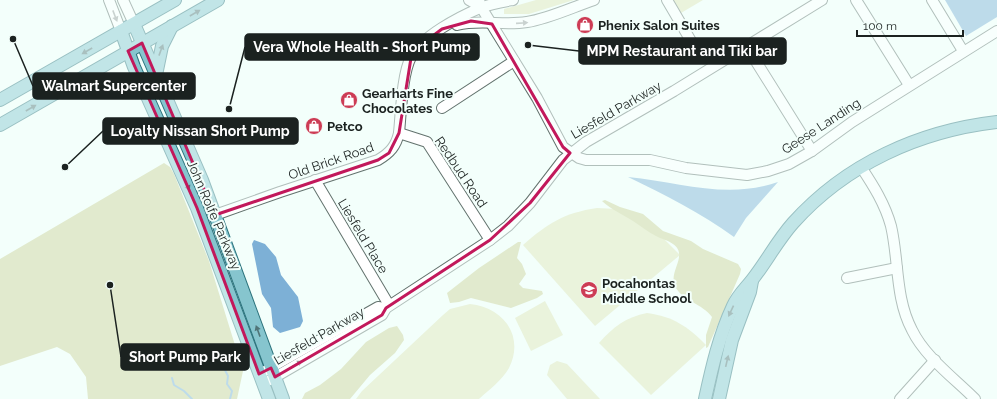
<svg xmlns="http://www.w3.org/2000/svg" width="997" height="399" viewBox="0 0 997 399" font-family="Raleway,sans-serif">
  <rect width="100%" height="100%" fill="#f3fffb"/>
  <!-- green -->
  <g fill="#dfe4b7">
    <path d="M 536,0 L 574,0 L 529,14 L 504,14 L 504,9 Z"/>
    <path d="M 673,0 L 703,0 L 681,13 Z"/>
    <path d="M 597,208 L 617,209 L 655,230 L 680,255 L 595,326 L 523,245 C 548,223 564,213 597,208 Z"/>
    <path d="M 545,301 L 563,335 L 531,351 L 515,318 Z"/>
    <path d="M 470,304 C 503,307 525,336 509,368 C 502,380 489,390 479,399 L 356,399 L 362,391 L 443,315 L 450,309 Z"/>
    <path d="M 647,313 C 674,317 687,326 706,345 L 651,395 L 599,343 C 613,327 626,317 647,313 Z"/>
    <path d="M 557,361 L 567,364 L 600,399 L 567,399 L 547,375 L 550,365 Z"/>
  </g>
  <!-- forest -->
  <g fill="#ccd197">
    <path d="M 164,163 L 170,167 L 174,174 L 209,261 L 243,371 L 237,399 L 88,399 L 86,377 L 70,354 L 57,347 L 0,366 L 0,259 Z"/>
    <path d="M 605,200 L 620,207 L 643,214 L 663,231 L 691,241 L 703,249 L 738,264 L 741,269 L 740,274 L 708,347 L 706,348 L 706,335 L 712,317 C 703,304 681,300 675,286 C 668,272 689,255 673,244 C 668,240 661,239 656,236 C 648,232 641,226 633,221 C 622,214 612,210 602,201 Z"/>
    <path d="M 518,242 L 521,242 L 517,258 L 522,264 L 526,274 L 519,284 L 523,288 L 542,291 L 543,294 L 537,298 L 511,308 L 471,298 L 459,302 L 450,303 L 447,293 L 479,268 Z"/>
    <path d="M 397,326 L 403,335 L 404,340 L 395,353 L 370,375 L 350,399 L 302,399 L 305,393 L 320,385 L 341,369 L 366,342 L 389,328 Z"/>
  </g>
  <!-- water -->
  <g fill="#7db0d6">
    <path d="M 945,0 L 997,0 L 997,17 L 966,36 Z"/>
    <path d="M 628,177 C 680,182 727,200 778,182 L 746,218 L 734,237 C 701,213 665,195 628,177 Z"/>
    <path d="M 254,240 L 265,244 L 276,257 L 281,275 L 298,297 L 303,321 L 300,327 L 280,333 L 273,327 L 271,308 L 262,294 L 252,244 Z"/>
  </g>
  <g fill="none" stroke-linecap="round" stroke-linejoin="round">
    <!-- stream -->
    <g stroke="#7db0d6" stroke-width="2">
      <path d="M 229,354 L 224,368 L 228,376 L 227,384 L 232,391 L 230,399"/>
      <path d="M 172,378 L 174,385 L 184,391 L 192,399"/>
    </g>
    <!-- minor casing -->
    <g stroke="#63736e" stroke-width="12">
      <g id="minor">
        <path d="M 109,0 L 121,31"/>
        <path d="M 123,0 L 134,24"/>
        <path d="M 469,0 L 481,7"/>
        <path d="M 479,0 L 481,7 L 537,98 L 563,147 L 579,158 L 586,160 L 650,160 L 686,168 L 747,175 L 768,171 L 789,164 L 812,151 L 852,122 L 997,31"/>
        <path d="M 667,0 L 691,41"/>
        <path d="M 856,0 L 909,85"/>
        <path d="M 932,0 L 963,51"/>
        <path d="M 457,25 C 480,19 504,26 527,22 C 548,19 573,7 594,0"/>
        <path d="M 747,47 L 812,151"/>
        <path d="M 442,108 L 514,61"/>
        <path d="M 399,133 L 427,142 L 490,240"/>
        <path d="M 861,167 C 873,185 885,204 891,226 C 899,260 895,298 912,330 C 925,357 954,378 975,399"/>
        <path d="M 315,180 L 389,305"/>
        <path d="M 215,215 L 280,192 L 378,160 C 390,153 396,146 399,133 C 401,113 402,74 411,57 C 422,36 459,17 480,8 C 490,4 502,2 513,0"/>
        <path d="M 847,278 L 897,268"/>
        <path d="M 265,371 L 378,307 L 386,308"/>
        <path d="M 270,380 L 382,315 L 386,308 L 490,240 L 508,226 L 530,203 L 563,160 L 586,142 L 674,91 L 822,0"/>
        <path d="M 900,399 L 935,360"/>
      </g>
    </g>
    <!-- major casing -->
    <g stroke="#2c737c" stroke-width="14">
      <g id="major">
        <path d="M 134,24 L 202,180 L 283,399"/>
        <path d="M 121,31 L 134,67 L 197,208 L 269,399"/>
        <path d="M 156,75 L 162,46 L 172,26"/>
        <path d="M 0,100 L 175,0"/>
        <path d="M 0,125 L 218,0"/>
        <path d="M 705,399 C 712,367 719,336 733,306 C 738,295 745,289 752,280 C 767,261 777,241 793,223 C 846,164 919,131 997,122"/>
        <path d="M 719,399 L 732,340 L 750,292 L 752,281"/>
      </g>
    </g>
    <!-- minor -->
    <use href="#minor" stroke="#fff" stroke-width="10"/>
    <!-- major -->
    <use href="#major" stroke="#86c5ce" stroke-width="12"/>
  </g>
  <!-- one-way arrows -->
  <defs><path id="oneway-solid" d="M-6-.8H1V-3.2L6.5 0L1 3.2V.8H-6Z"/></defs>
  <g fill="#507477">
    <use href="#oneway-solid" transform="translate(195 13) rotate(-30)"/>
    <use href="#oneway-solid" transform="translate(161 50) rotate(-70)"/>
    <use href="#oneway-solid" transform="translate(87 51) rotate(150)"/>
    <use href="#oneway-solid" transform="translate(31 108) rotate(-30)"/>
    <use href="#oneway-solid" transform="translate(187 185) rotate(66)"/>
    <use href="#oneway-solid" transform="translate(731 311) rotate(115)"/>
    <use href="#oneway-solid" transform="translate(258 331) rotate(-110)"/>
    <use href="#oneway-solid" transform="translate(727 361) rotate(-77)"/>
  </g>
  <g fill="#989c9b">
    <use href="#oneway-solid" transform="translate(115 16) rotate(69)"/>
    <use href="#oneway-solid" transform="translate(522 23) rotate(-4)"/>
    <use href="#oneway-solid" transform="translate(297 364) rotate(-30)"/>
  </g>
  <!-- marked area -->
  <path d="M0 0H997V399H0ZM 471,21 L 492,24 L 563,147 L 570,153 L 530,203 L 490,240 L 386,308 L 382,315 L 275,377 L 271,368 L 259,374 L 197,208 L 128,51 L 142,43 L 215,215 L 378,160 L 389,153 L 399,133 L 411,58 L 418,47 L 442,29 Z" fill="#f3fffb" fill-opacity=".55" fill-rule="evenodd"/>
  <path fill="none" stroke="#c2185b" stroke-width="3" stroke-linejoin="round" d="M 471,21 L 492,24 L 563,147 L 570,153 L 530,203 L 490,240 L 386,308 L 382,315 L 275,377 L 271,368 L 259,374 L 197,208 L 128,51 L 142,43 L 215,215 L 378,160 L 389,153 L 399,133 L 411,58 L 418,47 L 442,29 Z"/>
  <!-- icons -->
  <defs>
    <g id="shop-disc" transform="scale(0.9)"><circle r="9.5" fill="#cd3c55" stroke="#f3fffb"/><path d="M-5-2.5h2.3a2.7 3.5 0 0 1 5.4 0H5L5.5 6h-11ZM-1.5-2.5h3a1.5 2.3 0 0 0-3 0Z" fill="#fff"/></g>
    <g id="school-disc" transform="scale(0.9)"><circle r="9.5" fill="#cd3c55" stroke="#f3fffb"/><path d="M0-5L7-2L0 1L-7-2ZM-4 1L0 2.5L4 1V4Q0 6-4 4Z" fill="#fff"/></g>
  </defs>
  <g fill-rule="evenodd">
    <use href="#shop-disc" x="585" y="25"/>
    <use href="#shop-disc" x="349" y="100"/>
    <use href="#shop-disc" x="314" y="126"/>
    <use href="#school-disc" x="589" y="290"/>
  </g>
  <g text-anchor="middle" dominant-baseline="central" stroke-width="4" stroke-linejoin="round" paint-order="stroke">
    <!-- poi labels -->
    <g font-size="13" font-weight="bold" fill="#1b2220" stroke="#f3fffb" text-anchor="start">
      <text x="598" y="25">Phenix Salon Suites</text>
      <text x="362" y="93">Gearharts Fine<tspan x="362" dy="15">Chocolates</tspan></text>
      <text x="327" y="126">Petco</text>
      <text x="602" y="283">Pocahontas<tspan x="602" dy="15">Middle School</tspan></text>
    </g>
    <!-- street labels -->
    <g font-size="13" fill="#1b2220" stroke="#f3fffb">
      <text transform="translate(616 110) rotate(-30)">Liesfeld Parkway</text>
      <text transform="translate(821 126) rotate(-33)">Geese Landing</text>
      <text transform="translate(331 161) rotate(-19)">Old Brick Road</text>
      <text transform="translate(461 172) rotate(56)">Redbud Road</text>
      <text transform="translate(214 215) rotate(67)">John Rolfe Parkway</text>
      <text transform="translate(363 236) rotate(59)">Liesfeld Place</text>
      <text transform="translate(319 336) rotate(-30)">Liesfeld Parkway</text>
    </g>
  </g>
  <!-- callouts -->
  <path fill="none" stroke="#1b2220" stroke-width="1.5" d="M229 109L245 47M528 45L579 51M13 39L33 86M65 167L103 131M110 285L121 357"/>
  <g fill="#1b2220" stroke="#f3fffb" stroke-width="1.5">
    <circle cx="229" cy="109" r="4"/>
    <circle cx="528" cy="45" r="4"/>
    <circle cx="13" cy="39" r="4"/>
    <circle cx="65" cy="167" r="4"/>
    <circle cx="110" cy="285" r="4"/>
  </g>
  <g fill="#1b2220" stroke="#1b2220" stroke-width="1.5">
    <rect x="245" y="34" width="234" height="26" rx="4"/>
    <rect x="579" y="38" width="207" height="26" rx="4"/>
    <rect x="33" y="73" width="162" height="26" rx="4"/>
    <rect x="103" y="118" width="195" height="26" rx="4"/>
    <rect x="121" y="344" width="128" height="26" rx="4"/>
  </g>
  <g font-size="14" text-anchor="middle" font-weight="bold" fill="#fff">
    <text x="362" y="52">Vera Whole Health - Short Pump</text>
    <text x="682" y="56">MPM Restaurant and Tiki bar</text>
    <text x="114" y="91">Walmart Supercenter</text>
    <text x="200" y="136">Loyalty Nissan Short Pump</text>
    <text x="185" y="362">Short Pump Park</text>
  </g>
  <!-- scale -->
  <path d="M857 30v6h106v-6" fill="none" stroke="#1b2220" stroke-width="2"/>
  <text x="863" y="30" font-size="12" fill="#1b2220" stroke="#f3fffb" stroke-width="3" paint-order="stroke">100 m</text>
</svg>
